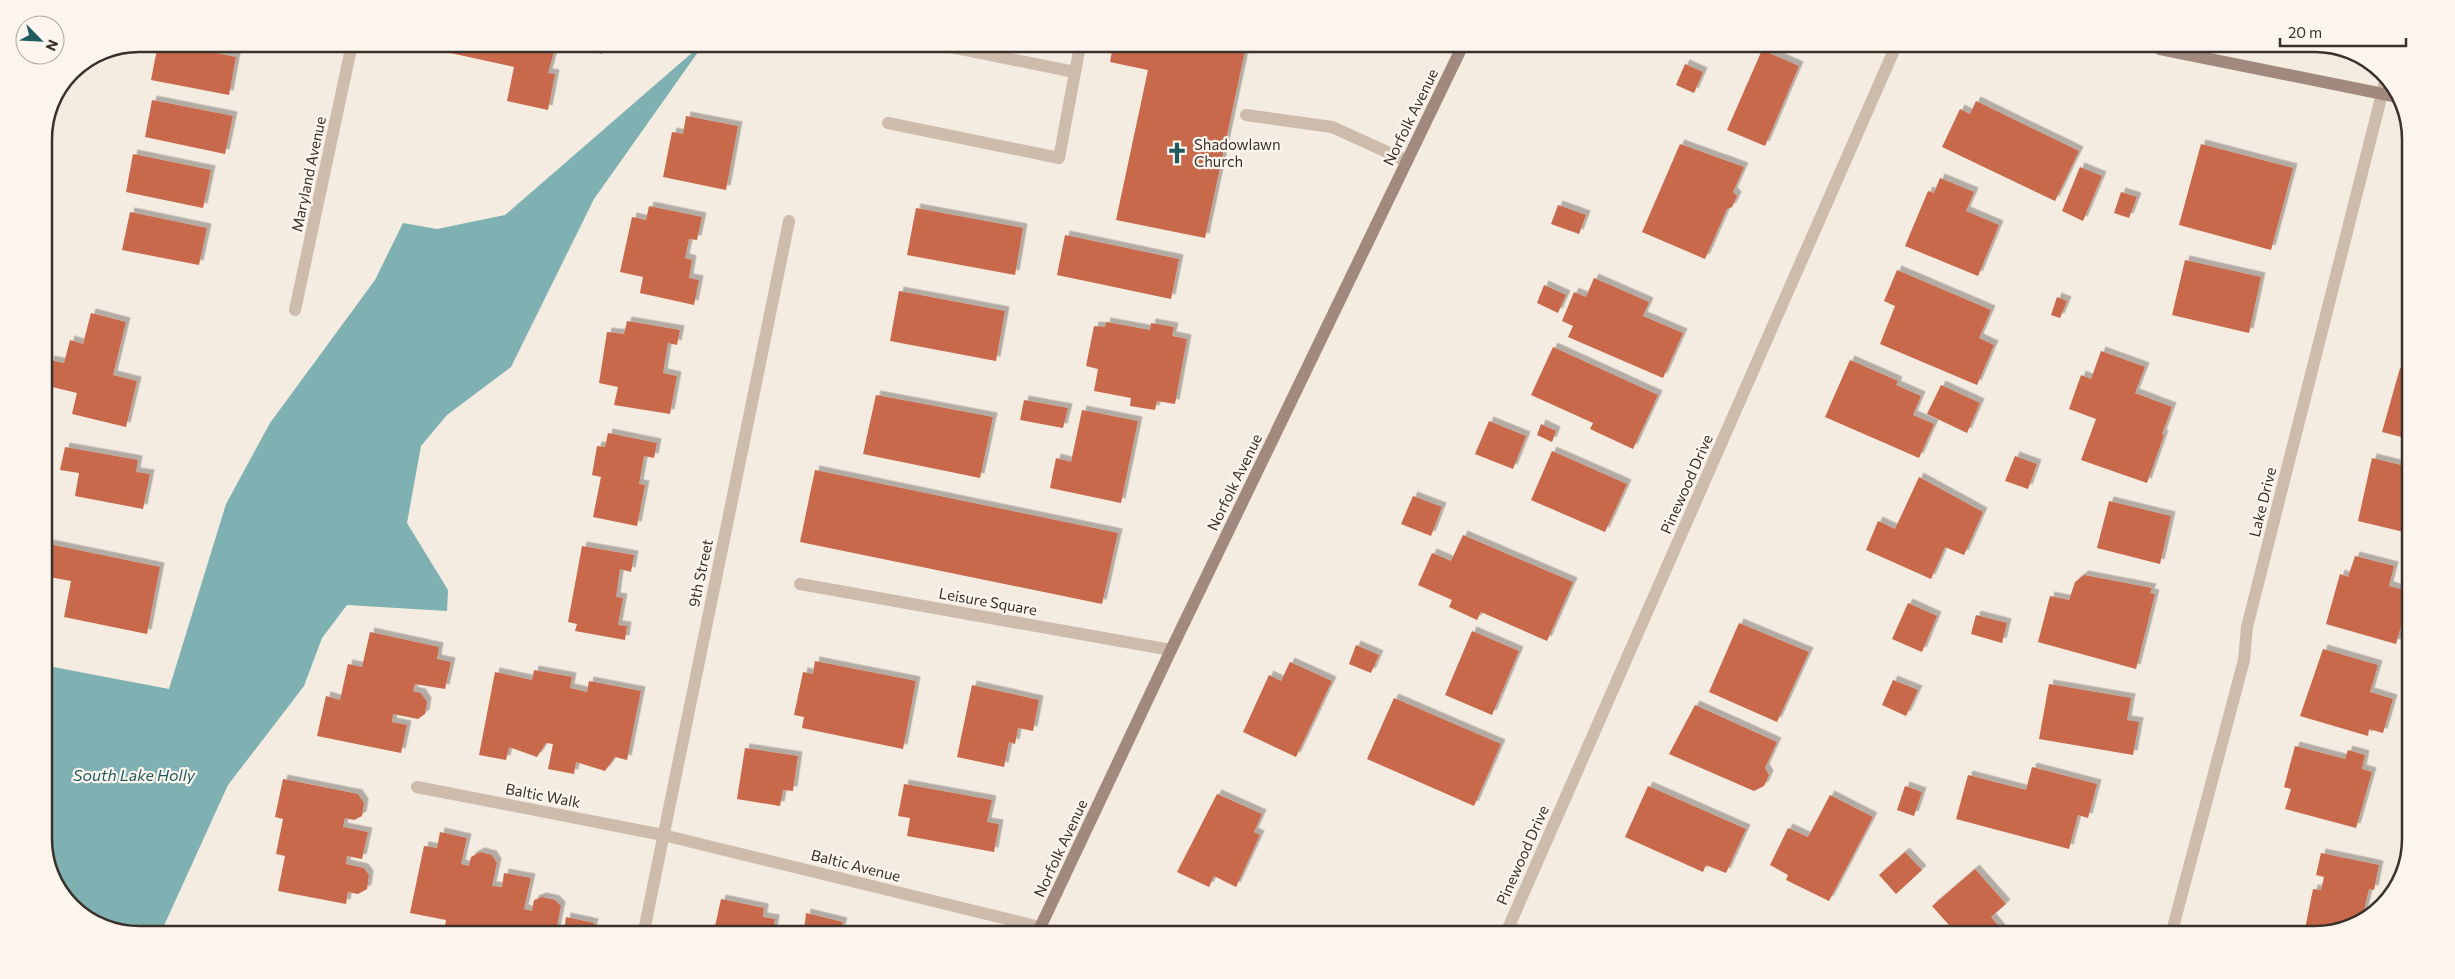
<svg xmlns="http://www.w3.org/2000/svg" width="2455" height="979" viewBox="0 0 2455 979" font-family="Commissioner,sans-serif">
  <defs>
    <filter id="shadow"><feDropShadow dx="4.5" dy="-4.5" stdDeviation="0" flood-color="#0004"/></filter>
  </defs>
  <rect width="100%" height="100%" fill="#f4ebe1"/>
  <!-- water -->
  <path fill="#7fb0b2" d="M 701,45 L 703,45 L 594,199 L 511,367 L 447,415 L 421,446 L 407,523 L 448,590 L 447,611 L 347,605 L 322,638 L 304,686 L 228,785 L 162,930 L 109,930 L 64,898 L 44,846 L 44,670 L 48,666 L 169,689 L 226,504 L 270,423 L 375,280 L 403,223 L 437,229 L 505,215 Z"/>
  <!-- building -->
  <g fill="#c8694b" filter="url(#shadow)">
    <path d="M 158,44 L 170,44 L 236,57 L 229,95 L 151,80 Z"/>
    <path d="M 443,44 L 556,45 L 548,73 L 555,74 L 548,110 L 507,101 L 514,67 L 441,51 Z"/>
    <path d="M 583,45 L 606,45 L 601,54 Z"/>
    <path d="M 1113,46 L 1246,46 L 1205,238 L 1116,220 L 1148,70 L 1110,62 Z"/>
    <path d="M 1269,46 L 1295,46 L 1294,53 Z"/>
    <path d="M 1762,50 L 1799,66 L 1765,146 L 1727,130 Z"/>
    <path d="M 1685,64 L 1703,72 L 1694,93 L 1676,85 Z"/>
    <path d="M 152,100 L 233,116 L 225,154 L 145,137 Z"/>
    <path d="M 1976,101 L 2079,151 L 2055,201 L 1942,147 L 1960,109 L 1970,114 Z"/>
    <path d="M 686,116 L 738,126 L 726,190 L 663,177 L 672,132 L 683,134 Z"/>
    <path d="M 1680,144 L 1744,167 L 1733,192 L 1737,196 L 1732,207 L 1727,209 L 1705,259 L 1642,232 Z"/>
    <path d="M 2201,144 L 2293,168 L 2271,250 L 2179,225 Z"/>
    <path d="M 133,154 L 211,170 L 203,208 L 126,192 Z"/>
    <path d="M 2080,167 L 2102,176 L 2083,221 L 2062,211 Z"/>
    <path d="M 1940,178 L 1974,192 L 1966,211 L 1999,225 L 1978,276 L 1905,246 L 1928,191 L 1934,193 Z"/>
    <path d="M 2121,192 L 2137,197 L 2129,218 L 2114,213 Z"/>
    <path d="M 1558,205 L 1586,215 L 1579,234 L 1551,224 Z"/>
    <path d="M 649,206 L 702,217 L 697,240 L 689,239 L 685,258 L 692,260 L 689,278 L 699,280 L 694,305 L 640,293 L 643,277 L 620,272 L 632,217 L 646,220 Z"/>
    <path d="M 916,208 L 1023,228 L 1015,275 L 907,255 Z"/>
    <path d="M 130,212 L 207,228 L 199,265 L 122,250 Z"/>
    <path d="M 1065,235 L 1179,259 L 1171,299 L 1057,275 Z"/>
    <path d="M 2185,260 L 2261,277 L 2249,333 L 2172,315 Z"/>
    <path d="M 1897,270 L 1991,310 L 1979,338 L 1994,345 L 1977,385 L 1880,344 L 1895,306 L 1884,301 Z"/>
    <path d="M 1594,278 L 1649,302 L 1643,316 L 1683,333 L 1663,378 L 1568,337 L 1573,326 L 1562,321 L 1574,292 L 1586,297 Z"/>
    <path d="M 1544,285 L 1566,295 L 1558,313 L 1537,303 Z"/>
    <path d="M 899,291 L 1005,311 L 996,361 L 890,341 Z"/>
    <path d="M 2057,297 L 2067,301 L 2060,318 L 2051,315 Z"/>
    <path d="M 91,313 L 126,322 L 113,375 L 137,381 L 126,427 L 72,414 L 77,393 L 44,385 L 50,360 L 64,363 L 70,340 L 83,344 Z"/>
    <path d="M 627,321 L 680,330 L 677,345 L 668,343 L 663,373 L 677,376 L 670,414 L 614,405 L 618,387 L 599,383 L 607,332 L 624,334 Z"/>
    <path d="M 1106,322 L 1150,330 L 1151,323 L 1174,327 L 1172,336 L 1187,339 L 1175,404 L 1157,401 L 1155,410 L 1130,406 L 1131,398 L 1094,391 L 1098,369 L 1086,366 L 1094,326 L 1105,327 Z"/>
    <path d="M 1553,347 L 1658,395 L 1633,449 L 1590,429 L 1593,423 L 1531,395 Z"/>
    <path d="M 2101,351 L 2145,367 L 2135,393 L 2172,407 L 2162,434 L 2164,435 L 2147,483 L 2081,460 L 2096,419 L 2069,409 L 2081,375 L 2091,379 Z"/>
    <path d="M 1850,360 L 1898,381 L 1896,385 L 1921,396 L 1913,415 L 1934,424 L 1919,458 L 1825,417 Z"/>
    <path d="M 2400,368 L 2409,370 L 2409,439 L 2382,432 Z"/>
    <path d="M 1941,385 L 1980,403 L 1967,433 L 1927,414 Z"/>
    <path d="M 876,395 L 993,417 L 980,478 L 863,454 Z"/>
    <path d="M 1024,400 L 1068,408 L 1063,428 L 1020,420 Z"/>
    <path d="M 1082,410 L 1138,421 L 1121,503 L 1050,488 L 1056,458 L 1071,462 Z"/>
    <path d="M 1489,421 L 1526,436 L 1513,469 L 1475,454 Z"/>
    <path d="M 1541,424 L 1556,431 L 1552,442 L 1537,435 Z"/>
    <path d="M 608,433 L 657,443 L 654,458 L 644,456 L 639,484 L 645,485 L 637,526 L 593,517 L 601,477 L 592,475 L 597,446 L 605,447 Z"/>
    <path d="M 65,447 L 138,460 L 136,472 L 150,474 L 143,509 L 75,496 L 79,473 L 60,470 Z"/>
    <path d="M 1552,451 L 1627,484 L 1605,532 L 1531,500 Z"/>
    <path d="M 2015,456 L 2037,464 L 2028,489 L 2005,481 Z"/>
    <path d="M 2372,458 L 2409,467 L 2408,533 L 2358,521 Z"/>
    <path d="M 815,470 L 1118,533 L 1102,604 L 800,542 Z"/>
    <path d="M 1919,477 L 1983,512 L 1964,555 L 1945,547 L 1931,579 L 1866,550 L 1878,521 L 1895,529 Z"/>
    <path d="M 1413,496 L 1442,507 L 1431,536 L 1401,524 Z"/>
    <path d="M 2109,501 L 2171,516 L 2160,564 L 2097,548 Z"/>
    <path d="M 1463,535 L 1573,582 L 1547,641 L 1481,612 L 1477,620 L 1449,607 L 1452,600 L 1418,585 L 1432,553 L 1451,561 Z"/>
    <path d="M 44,543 L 160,567 L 147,634 L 64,617 L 71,581 L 44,576 Z"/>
    <path d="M 582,546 L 634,555 L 631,572 L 620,569 L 616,597 L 623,598 L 618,625 L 627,626 L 625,640 L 575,631 L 577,624 L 568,622 Z"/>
    <path d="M 2355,556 L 2394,566 L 2389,586 L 2408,591 L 2408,601 L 2396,644 L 2326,624 L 2340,574 L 2348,577 Z"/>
    <path d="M 2084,575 L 2152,588 L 2150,593 L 2155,594 L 2136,669 L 2038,642 L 2050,596 L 2069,600 L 2075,582 Z"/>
    <path d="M 1908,603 L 1937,616 L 1922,652 L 1892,639 Z"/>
    <path d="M 1976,615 L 2007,623 L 2002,643 L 1971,634 Z"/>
    <path d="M 1739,623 L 1809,652 L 1777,722 L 1709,692 Z"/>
    <path d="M 1472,631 L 1519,651 L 1492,715 L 1445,695 Z"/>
    <path d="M 370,632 L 439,647 L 437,659 L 451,662 L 445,689 L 415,684 L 413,691 L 421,693 L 427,702 L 425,714 L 418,719 L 393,714 L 392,722 L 407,725 L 401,753 L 317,736 L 326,696 L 340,700 L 348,664 L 362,667 Z"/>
    <path d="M 1356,645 L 1379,655 L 1371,673 L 1349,664 Z"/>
    <path d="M 2323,649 L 2378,665 L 2370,692 L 2393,699 L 2383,733 L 2369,729 L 2368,736 L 2300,716 Z"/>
    <path d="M 815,661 L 916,681 L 903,749 L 802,728 L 804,717 L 794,715 L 803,672 L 813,674 Z"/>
    <path d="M 1290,662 L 1332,681 L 1296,757 L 1243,732 L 1269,675 L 1281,681 Z"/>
    <path d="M 534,670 L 572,677 L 570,688 L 587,692 L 589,681 L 641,691 L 627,760 L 615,757 L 605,771 L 576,762 L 574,774 L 548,769 L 553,744 L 546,743 L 537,757 L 509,747 L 506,760 L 479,755 L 495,672 L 532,680 Z"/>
    <path d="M 1893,680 L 1918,690 L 1906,716 L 1882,705 Z"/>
    <path d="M 2049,684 L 2131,698 L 2127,720 L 2139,722 L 2133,755 L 2039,739 Z"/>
    <path d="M 972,685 L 1039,700 L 1033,731 L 1018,728 L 1015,744 L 1009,742 L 1004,767 L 957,757 Z"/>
    <path d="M 1394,698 L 1501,744 L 1474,806 L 1367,759 Z"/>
    <path d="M 1695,705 L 1777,742 L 1765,768 L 1769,775 L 1764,786 L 1754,791 L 1669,754 Z"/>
    <path d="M 2295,746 L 2345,759 L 2348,750 L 2365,755 L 2362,769 L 2372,772 L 2356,828 L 2285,809 L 2291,789 L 2284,787 Z"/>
    <path d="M 745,748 L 798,756 L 793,791 L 783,790 L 780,806 L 737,799 Z"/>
    <path d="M 2032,767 L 2097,784 L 2088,818 L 2078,815 L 2069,849 L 1956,819 L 1968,775 L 2026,790 Z"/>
    <path d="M 283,779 L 358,794 L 364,803 L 362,816 L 354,820 L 345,818 L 343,827 L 368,832 L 362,859 L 347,856 L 346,864 L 364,868 L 369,875 L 367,889 L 358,894 L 348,892 L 346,904 L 278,891 L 285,856 L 276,854 L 283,819 L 275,817 Z"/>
    <path d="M 904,784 L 992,800 L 987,822 L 999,824 L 994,852 L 907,836 L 910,818 L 898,816 Z"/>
    <path d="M 1648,786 L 1746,829 L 1726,873 L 1706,865 L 1703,872 L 1625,837 Z"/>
    <path d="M 1905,786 L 1922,792 L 1914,816 L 1897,810 Z"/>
    <path d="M 1217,794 L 1262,814 L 1254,832 L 1260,835 L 1236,887 L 1214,876 L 1209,887 L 1177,872 Z"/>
    <path d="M 1830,795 L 1873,817 L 1829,901 L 1786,880 L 1788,875 L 1770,865 L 1788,828 L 1808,837 Z"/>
    <path d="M 440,832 L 467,838 L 461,864 L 469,866 L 471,857 L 480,852 L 492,855 L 497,863 L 492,886 L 502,887 L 504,873 L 531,878 L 524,909 L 532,911 L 534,900 L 542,897 L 555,900 L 561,906 L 556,931 L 444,931 L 446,920 L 410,913 L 424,846 L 437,848 Z"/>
    <path d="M 1905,852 L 1922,870 L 1896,894 L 1879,875 Z"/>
    <path d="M 2321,853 L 2379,865 L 2374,890 L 2369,889 L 2362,919 L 2315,935 L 2288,935 L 2289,931 L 2304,934 L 2313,889 L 2321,890 L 2324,877 L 2316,875 Z"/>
    <path d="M 1975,869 L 2006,904 L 1991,917 L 2001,929 L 1994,934 L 1979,934 L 1976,930 L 1971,934 L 1957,934 L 1932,906 Z"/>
    <path d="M 721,899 L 764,908 L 763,917 L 775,919 L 773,932 L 714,931 Z"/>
    <path d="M 806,913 L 843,922 L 840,932 L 804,932 Z"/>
    <path d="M 566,917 L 594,923 L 592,931 L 564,931 Z"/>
  </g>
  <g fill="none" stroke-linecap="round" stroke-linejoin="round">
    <!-- lane -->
    <g stroke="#cdbbac" stroke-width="12">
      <path d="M 946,46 L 1075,72"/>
      <path d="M 1246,115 L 1332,127 L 1407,161"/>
      <path d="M 888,123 L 1059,158 L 1080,46"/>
    </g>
    <!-- street -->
    <g stroke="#cdbbac" stroke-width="12">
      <path d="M 295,310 L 352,44"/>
      <path d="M 800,584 L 1171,650"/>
      <path d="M 417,787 L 663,835 L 1040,927"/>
      <path d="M 1508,929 L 1541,933"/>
      <path d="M 644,931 L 789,221"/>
      <path d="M 1506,933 L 1895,48"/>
      <path d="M 2171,935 L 2244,660 L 2247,627 L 2386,78"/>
    </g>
    <!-- secondary -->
    <g stroke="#a18a7d" stroke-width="12">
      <path d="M 2160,49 L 2398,97"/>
      <path d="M 1038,932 L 1171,650 L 1462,47"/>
    </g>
  </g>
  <!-- icons -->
  <defs>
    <g id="church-bare" transform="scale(1.725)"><path d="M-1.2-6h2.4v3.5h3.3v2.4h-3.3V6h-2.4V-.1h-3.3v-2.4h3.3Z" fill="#1f5a5e" stroke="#fbf5ee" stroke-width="2.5" paint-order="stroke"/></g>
  </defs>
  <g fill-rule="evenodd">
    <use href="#church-bare" x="1177" y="153"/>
  </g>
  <g text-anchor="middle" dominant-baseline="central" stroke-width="4.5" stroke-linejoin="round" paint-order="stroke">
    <!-- street labels -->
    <g font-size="15" fill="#3b302b" stroke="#fbf5ee">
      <text transform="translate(1410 117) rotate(-64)">Norfolk Avenue</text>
      <text transform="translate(308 174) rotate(-78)">Maryland Avenue</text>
      <text transform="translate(1234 482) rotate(-64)">Norfolk Avenue</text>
      <text transform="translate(1686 484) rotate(-66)">Pinewood Drive</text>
      <text transform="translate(2262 502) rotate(-76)">Lake Drive</text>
      <text transform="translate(700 573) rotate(-78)">9th Street</text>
      <text transform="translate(988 601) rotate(10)">Leisure Square</text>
      <text transform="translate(543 795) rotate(11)">Baltic Walk</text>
      <text transform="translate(1060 848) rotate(-65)">Norfolk Avenue</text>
      <text transform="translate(1522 855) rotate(-66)">Pinewood Drive</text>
      <text transform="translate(856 865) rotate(14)">Baltic Avenue</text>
    </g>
    <!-- poi labels -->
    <g font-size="15" fill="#3b302b" stroke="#fbf5ee" text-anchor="start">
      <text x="1194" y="144">Shadowlawn<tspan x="1194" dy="17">Church</tspan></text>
    </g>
    <!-- water labels -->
    <g font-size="16" font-style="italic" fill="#1f5a5e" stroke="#fbf5ee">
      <text x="134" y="774">South Lake Holly</text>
    </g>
  </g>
  <!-- crop -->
  <path d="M0 0H2455V979H0ZM139 52H2315A87 87 0 0 1 2402 139V839A87 87 0 0 1 2315 926H139A87 87 0 0 1 52 839V139A87 87 0 0 1 139 52Z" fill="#fbf5ee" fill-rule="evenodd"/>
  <path fill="none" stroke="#3b302b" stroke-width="2.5" d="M139 52H2315A87 87 0 0 1 2402 139V839A87 87 0 0 1 2315 926H139A87 87 0 0 1 52 839V139A87 87 0 0 1 139 52Z"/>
  <!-- north arrow -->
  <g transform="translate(40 40) rotate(114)"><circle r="24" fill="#fbf5ee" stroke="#aea6a0"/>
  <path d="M0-4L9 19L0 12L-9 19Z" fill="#1f5a5e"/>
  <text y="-8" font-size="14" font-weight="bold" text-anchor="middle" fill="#3b302b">N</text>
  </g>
  <!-- scale -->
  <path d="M2280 38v8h126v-8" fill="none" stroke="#3b302b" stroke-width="2.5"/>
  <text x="2288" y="38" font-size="15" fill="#3b302b" stroke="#fbf5ee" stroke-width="4" paint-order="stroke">20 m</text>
</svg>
